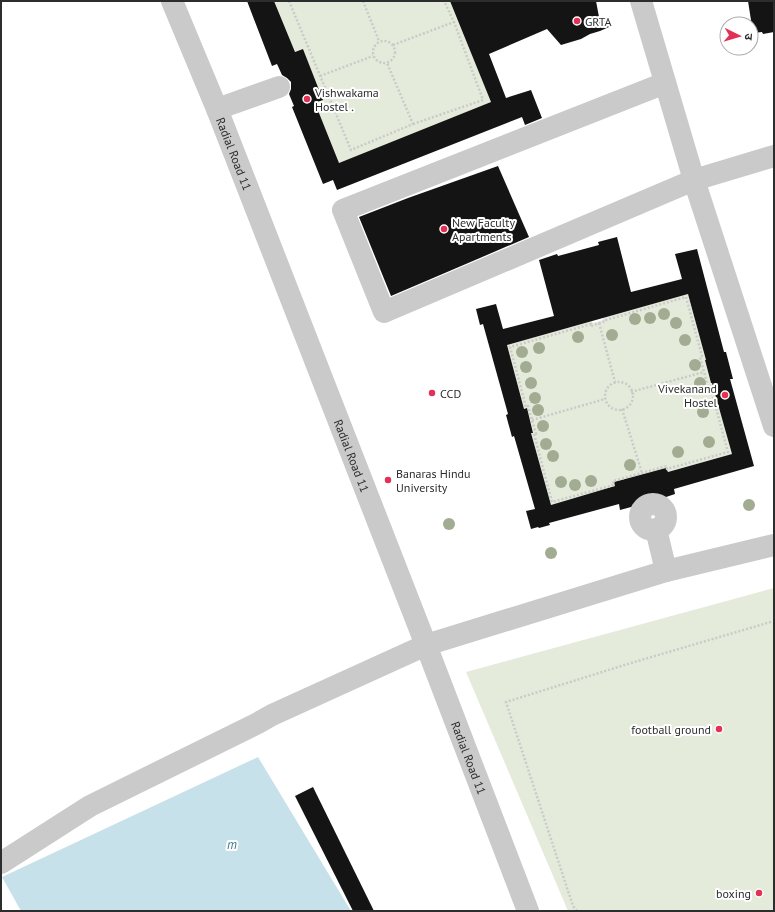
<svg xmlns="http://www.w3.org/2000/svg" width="775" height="912" viewBox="0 0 775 912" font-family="'PT Sans','Noto Sans Devanagari',sans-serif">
  <rect width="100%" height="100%" fill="#fff"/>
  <!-- green -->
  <g fill="#e5ebdb">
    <path d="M 274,1 L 451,1 L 491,102 L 339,163 L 315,103 L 323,100 L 303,49 L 295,52 Z"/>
    <path d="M 688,294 L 706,360 L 705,360 L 711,383 L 712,383 L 732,454 L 668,472 L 666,468 L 615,486 L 551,505 L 531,433 L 533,432 L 527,408 L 524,409 L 507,345 L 592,321 L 593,323 L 603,320 L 603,318 Z"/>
    <path d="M 774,588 L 774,911 L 568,911 L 466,672 Z"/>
  </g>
  <!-- water -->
  <path fill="#c7e1eb" d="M 258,757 L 351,911 L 21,911 L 2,877 Z"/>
  <!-- building -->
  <g fill="#141414" fill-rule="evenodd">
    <path d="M 247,1 L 274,1 L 295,52 L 303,49 L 323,100 L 315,103 L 339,163 L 491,102 L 450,1 L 596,1 L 599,17 L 606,17 L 609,27 L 600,31 L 590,34 L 581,39 L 561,45 L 547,29 L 489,54 L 506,98 L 531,90 L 542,118 L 525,125 L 522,117 L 337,190 L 333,180 L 323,184 L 292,107 L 294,106 L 289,94 L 291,89 L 291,82 L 287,78 L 282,75 L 277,64 L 272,66 Z"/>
    <path d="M 748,1 L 774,1 L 774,32 L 763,34 L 762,32 L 753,33 Z"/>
    <path d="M 498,166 L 529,237 L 391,296 L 359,217 L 408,198 Z"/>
    <path d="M 617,237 L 631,292 L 682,279 L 675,254 L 697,249 L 724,352 L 726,352 L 733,379 L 730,379 L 754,466 L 674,489 L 675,494 L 657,500 L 620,510 L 619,504 L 549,523 L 550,525 L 539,528 L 538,527 L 531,529 L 526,511 L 535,509 L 514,436 L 512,437 L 506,415 L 508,414 L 483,324 L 480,325 L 476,309 L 496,304 L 503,329 L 554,316 L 539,260 L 557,254 L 558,256 L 599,245 L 598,242 ZM 688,294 L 706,360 L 705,360 L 711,383 L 712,383 L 732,454 L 668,472 L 666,468 L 614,482 L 615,486 L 551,505 L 531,433 L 533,433 L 527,408 L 524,409 L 507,345 Z"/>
    <path d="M 313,787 L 374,911 L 353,911 L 295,796 Z"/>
  </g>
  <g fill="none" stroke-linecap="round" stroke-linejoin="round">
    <!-- path -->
    <g stroke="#cacaca" stroke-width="2.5" stroke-dasharray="2 2" stroke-linecap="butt">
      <path d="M 289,1 L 351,150 L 413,124 L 387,63"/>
      <path d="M 363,1 L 379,41"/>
      <circle cx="384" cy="52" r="11"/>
      <path d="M 393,45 L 454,22"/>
      <path d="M 320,76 L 373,56"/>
      <path d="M 413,124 L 483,100 L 454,22 L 444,1"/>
      <path d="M 686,297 L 702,356 L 700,357 L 708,387 L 710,386 L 728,452 L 667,469 L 667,466 L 613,481 L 614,485 L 552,502 L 534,434 L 536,434 L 528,406 L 526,407 L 510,347 L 591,324 L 591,326 L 606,321 L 606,320 Z"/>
      <path d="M 599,323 L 615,382"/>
      <circle cx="619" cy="396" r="14"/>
      <path d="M 631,392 L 704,372"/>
      <path d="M 622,409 L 642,473"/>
      <path d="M 532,420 L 605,399"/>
      <path d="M 577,911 L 573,906 L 506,702 L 631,663 L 774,621"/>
    </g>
    <!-- minor -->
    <g stroke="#cacaca" stroke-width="22">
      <path id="s1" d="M 172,1 L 217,109 L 426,645 L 528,911"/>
      <path d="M 641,1 L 694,180 L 774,426"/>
      <path d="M 665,83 L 343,210 L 384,312 L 694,180 L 774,156"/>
      <path d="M 217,109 L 279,87"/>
      <circle cx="653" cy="517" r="13"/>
      <path d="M 656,529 L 666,571"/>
      <path d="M 1,863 L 90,806 L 258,723 L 272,715 L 426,645 L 666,571 L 774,545"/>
    </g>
  </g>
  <!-- trees -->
  <g fill="#a2ac93">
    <circle cx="664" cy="314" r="6"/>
    <circle cx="650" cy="318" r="6"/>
    <circle cx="635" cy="319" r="6"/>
    <circle cx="676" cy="323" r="6"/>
    <circle cx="612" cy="335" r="6"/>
    <circle cx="578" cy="337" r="6"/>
    <circle cx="685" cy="340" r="6"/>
    <circle cx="539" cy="348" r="6"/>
    <circle cx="522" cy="352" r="6"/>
    <circle cx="695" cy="365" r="6"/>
    <circle cx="526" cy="367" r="6"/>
    <circle cx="531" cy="383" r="6"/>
    <circle cx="700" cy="383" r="6"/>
    <circle cx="535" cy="398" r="6"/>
    <circle cx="538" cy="410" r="6"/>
    <circle cx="703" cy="412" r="6"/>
    <circle cx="543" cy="426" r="6"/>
    <circle cx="709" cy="442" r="6"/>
    <circle cx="546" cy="444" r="6"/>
    <circle cx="678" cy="452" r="6"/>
    <circle cx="553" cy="456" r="6"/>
    <circle cx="630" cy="465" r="6"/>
    <circle cx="591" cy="481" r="6"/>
    <circle cx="561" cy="482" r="6"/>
    <circle cx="575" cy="485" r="6"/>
    <circle cx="749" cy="505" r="6"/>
    <circle cx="449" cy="524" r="6"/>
    <circle cx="551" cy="553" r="6"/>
  </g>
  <!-- markers -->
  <g fill="#e33055" stroke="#fff" stroke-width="1.5">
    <circle cx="577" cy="21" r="4"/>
    <circle cx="307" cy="99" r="4"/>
    <circle cx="444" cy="229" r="4"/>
    <circle cx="432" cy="393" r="4"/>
    <circle cx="725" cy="395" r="4"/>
    <circle cx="388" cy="480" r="4"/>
    <circle cx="719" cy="729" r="4"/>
    <circle cx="759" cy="893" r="4"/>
  </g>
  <g text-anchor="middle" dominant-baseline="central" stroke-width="4" stroke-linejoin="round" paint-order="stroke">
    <!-- poi labels -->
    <g font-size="12" fill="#2d2d2d" stroke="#fff" text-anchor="start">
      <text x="585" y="21">GRTA</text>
      <text x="315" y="92">Vishwakama<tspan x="315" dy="14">Hostel .</tspan></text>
      <text x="452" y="222">New Faculty<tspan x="452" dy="14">Apartments</tspan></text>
      <text x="717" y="388" text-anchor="end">Vivekanand<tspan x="717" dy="14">Hostel</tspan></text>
      <text x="440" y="393">CCD</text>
      <text x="396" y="473">Banaras Hindu<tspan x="396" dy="14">University</tspan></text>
      <text x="711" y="729" text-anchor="end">football ground</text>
      <text x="751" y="893" text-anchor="end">boxing</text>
    </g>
    <!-- street labels -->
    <g font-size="12" fill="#2d2d2d" stroke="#fff">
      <text stroke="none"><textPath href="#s1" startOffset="165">Radial Road 11</textPath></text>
      <text stroke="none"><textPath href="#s1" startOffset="489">Radial Road 11</textPath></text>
      <text stroke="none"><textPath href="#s1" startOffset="813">Radial Road 11</textPath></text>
    </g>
    <!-- water labels -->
    <g font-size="13" font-style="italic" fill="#3c798e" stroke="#fff">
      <text x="232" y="844">m</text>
    </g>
  </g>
  <!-- border -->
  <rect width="775" height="912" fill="none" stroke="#2d2d2d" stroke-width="4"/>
  <!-- north arrow -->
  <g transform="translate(739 36) rotate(95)"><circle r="19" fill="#ffffff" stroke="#ababab"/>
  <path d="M0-3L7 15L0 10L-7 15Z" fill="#e33055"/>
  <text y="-6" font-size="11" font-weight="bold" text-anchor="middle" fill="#2d2d2d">उ</text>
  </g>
</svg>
